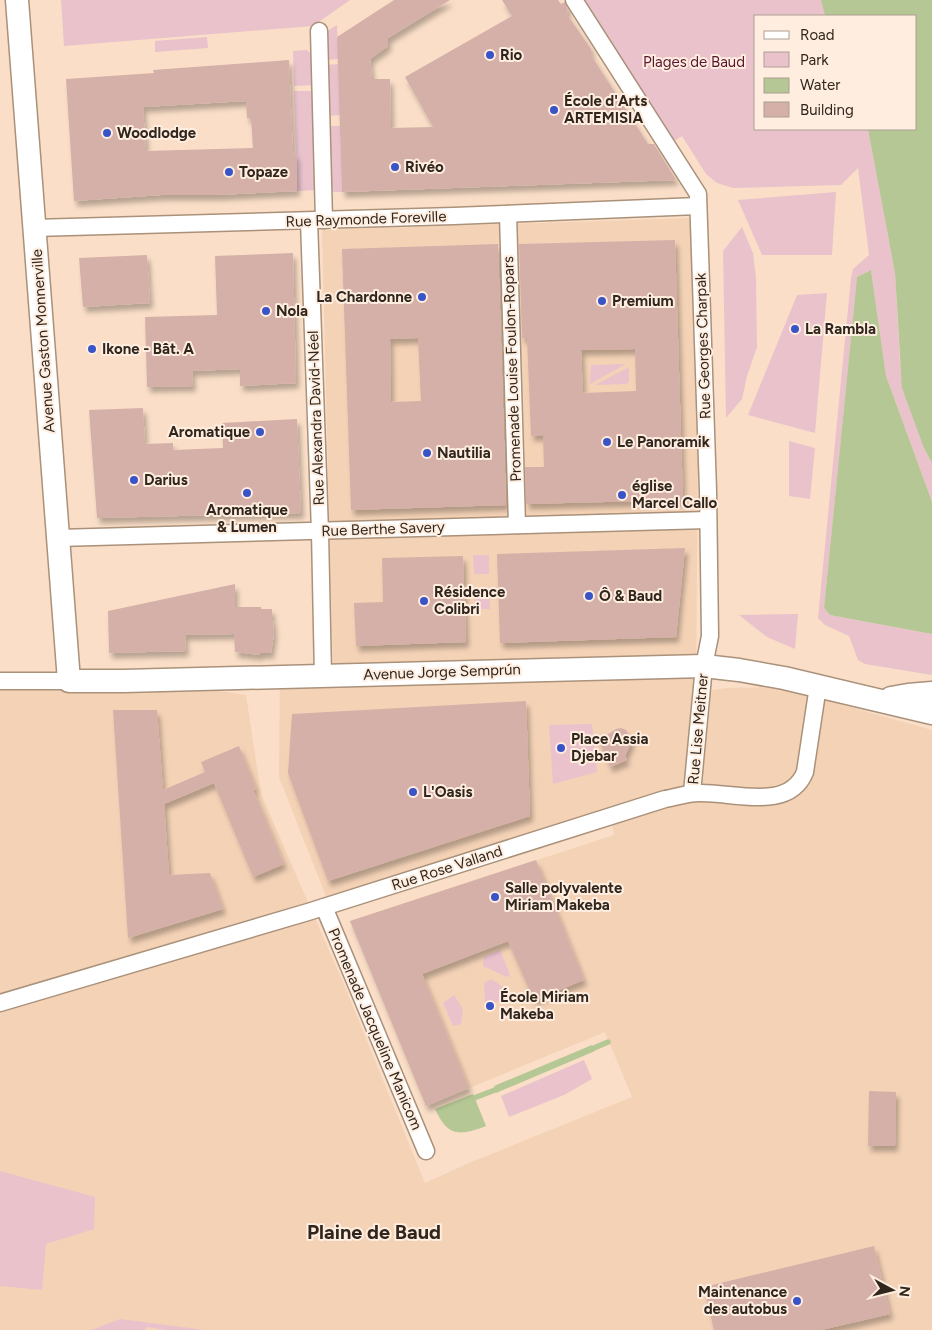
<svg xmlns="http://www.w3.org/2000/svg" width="932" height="1330" viewBox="0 0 932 1330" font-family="Figtree,sans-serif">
  <defs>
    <filter id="shadow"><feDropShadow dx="3" dy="5.5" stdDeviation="2.5" flood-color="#0004"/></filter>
  </defs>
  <rect width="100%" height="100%" fill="#fadec7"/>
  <!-- built -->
  <path fill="#f4d2b6" d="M 690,218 L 698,444 L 696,692 L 728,688 L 778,687 L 932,730 L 932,1330 L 0,1330 L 0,688 L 173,684 L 246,695 L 261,794 L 345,987 L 425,1183 L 469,1163 L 632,1097 L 605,1032 L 426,1106 L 350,921 L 614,835 L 610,812 L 327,899 L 279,777 L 280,677 L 333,675 L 322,230 Z"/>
  <!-- green -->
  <g fill="#e9c2cc">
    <path d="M 61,0 L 350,0 L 313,26 L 64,46 Z"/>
    <path d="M 583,0 L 821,0 L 825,16 L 756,16 L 756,129 L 868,129 L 895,273 L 900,362 L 924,448 L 932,463 L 932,502 L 886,376 L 871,270 L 857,277 L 824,608 L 830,615 L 932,634 L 932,675 L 865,664 L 858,660 L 849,636 L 825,625 L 818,618 L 851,278 L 853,269 L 869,255 L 858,168 L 841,185 L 733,188 L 717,183 L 706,174 L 682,136 L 673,142 Z"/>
    <path d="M 337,25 L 338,59 L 326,60 L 326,32 Z"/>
    <path d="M 207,37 L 208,48 L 155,52 L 155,41 Z"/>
    <path d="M 307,50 L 315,57 L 316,85 L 294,86 L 293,51 Z"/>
    <path d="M 338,64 L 340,115 L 328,116 L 326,65 Z"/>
    <path d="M 294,91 L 316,91 L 319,190 L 297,191 Z"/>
    <path d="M 328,126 L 340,126 L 342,192 L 330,192 Z"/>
    <path d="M 836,192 L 832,255 L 762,255 L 738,200 Z"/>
    <path d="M 742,227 L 753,253 L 756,278 L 757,347 L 747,376 L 742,399 L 726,418 L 723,251 Z"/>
    <path d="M 827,293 L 815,433 L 748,415 L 797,295 Z"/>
    <path d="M 626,364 L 590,384 L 591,365 Z"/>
    <path d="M 629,367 L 629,381 L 627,384 L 595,385 Z"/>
    <path d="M 789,441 L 815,448 L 810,499 L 789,496 Z"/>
    <path d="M 473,555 L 489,555 L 489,574 L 474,574 Z"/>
    <path d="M 474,588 L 490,588 L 490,609 L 475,609 Z"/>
    <path d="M 798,614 L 795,649 L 767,637 L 739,615 Z"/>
    <path d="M 592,724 L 597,772 L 553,784 L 549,725 Z"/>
    <path d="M 500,950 L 510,975 L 507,977 L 483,966 L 484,957 Z"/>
    <path d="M 491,979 L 509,991 L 506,1001 L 485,1003 L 484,983 Z"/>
    <path d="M 454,995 L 463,1009 L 461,1024 L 453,1026 L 443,1003 Z"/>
    <path d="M 584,1060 L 592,1079 L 564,1095 L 509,1117 L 501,1096 Z"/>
    <path d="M 0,1171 L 95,1197 L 94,1229 L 46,1244 L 42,1290 L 0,1286 Z"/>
    <path d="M 120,1319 L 205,1330 L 166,1330 L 146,1327 L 146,1330 L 91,1330 Z"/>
  </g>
  <!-- water -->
  <g fill="#b4c794">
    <path d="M 821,0 L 932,0 L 932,463 L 924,448 L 902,388 L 895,273 L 868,129 L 916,129 L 916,16 L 825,16 Z"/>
    <path d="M 871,270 L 886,376 L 932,502 L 932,634 L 830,615 L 824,608 L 857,277 Z"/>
    <path d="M 592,1045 L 595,1051 L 496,1093 L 494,1086 Z"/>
    <path d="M 473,1094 L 486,1126 C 459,1136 448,1137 435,1109 Z"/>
  </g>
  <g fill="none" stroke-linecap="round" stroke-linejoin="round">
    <!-- stream -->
    <g stroke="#b4c794" stroke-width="5.5">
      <path d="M 594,1048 L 608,1042"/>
      <path d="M 474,1098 L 495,1090"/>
    </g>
  </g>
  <!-- building -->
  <g fill="#d5b0a8" fill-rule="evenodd" filter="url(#shadow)">
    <path d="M 394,0 L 450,0 L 388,38 L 388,46 L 370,59 L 372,79 L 390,79 L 391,128 L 433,127 L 405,77 L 512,16 L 502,0 L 558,0 L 561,4 L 565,2 L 568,10 L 566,13 L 591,49 L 591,55 L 648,144 L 654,144 L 676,180 L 342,192 L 337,37 Z"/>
    <path d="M 289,60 L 293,154 L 296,153 L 297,191 L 218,195 L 161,195 L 74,201 L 66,79 L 154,73 L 153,70 ZM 246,101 L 247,118 L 251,118 L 253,148 L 146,151 L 143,107 Z"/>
    <path d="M 675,240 L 683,500 L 526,504 L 525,467 L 544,467 L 543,435 L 531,436 L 527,338 L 522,338 L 519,244 ZM 635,349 L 636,391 L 583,393 L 581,350 Z"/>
    <path d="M 498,244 L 506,505 L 351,510 L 342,249 ZM 418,338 L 421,401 L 391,402 L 390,339 Z"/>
    <path d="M 293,253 L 296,383 L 240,386 L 240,369 L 192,371 L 193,386 L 147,387 L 145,317 L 217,315 L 215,256 Z"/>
    <path d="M 147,255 L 150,303 L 83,307 L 79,258 Z"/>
    <path d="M 143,408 L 145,444 L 173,443 L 173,450 L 223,448 L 222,423 L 297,419 L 301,513 L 97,518 L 89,410 Z"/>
    <path d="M 685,548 L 676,637 L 500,643 L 497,554 Z"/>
    <path d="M 463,556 L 466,642 L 356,646 L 354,603 L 383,602 L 382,558 Z"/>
    <path d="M 235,584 L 235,607 L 261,607 L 261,609 L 272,609 L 272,620 L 273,620 L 274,634 L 271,653 L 260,653 L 260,655 L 235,652 L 234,634 L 185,635 L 186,651 L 109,653 L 108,611 Z"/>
    <path d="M 526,701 L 530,816 L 328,881 L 288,773 L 292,714 Z"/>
    <path d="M 113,710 L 157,710 L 163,790 L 205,772 L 201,762 L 239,746 L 256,789 L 253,790 L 284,864 L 253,877 L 214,783 L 164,804 L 164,802 L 169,875 L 210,873 L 223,909 L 128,938 Z"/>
    <path d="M 621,728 L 626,730 L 631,738 L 631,743 L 625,756 L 627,760 L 610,767 L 598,739 L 610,733 L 616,729 Z"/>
    <path d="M 536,860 L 584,980 L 534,1000 L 508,941 L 422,974 L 469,1088 L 426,1106 L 350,921 Z"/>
    <path d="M 869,1091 L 896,1092 L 895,1146 L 868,1146 Z"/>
    <path d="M 874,1246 L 890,1314 L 821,1330 L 714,1330 L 704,1287 Z"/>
  </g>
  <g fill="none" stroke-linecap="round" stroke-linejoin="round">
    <!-- street casing -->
    <g stroke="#aa917a" stroke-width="19">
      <g id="street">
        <path d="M 574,0 L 698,194 L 708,491 L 710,636 L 704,666 L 692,793"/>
        <path d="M 319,31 L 324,220"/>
        <path d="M 508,214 L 517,525"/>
        <path d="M 309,221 L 320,532 L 323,676"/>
        <path d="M 34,228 L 454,216 L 698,206"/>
        <path d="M 58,538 L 708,520"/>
        <path d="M 0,681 L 69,681"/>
        <path d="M 324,907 L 426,1151"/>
        <path d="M 0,1003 L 308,912 L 665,799 C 676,797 688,793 699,793 C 734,792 789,812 805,772 L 818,686"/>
      </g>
    </g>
    <!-- secondary casing -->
    <g stroke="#aa917a" stroke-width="25">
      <g id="secondary">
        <path d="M 17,0 L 69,681 L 124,681 L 704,666 L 739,670 L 784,678 L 932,713"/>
        <path d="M 891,698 L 908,695 L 932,693"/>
      </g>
    </g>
    <!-- street -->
    <use href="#street" stroke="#fff" stroke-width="16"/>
    <!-- secondary -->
    <use href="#secondary" stroke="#fff" stroke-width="22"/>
  </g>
  <!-- markers -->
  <g fill="#3954c6" stroke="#ffeee0" stroke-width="2">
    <circle cx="490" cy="55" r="5"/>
    <circle cx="554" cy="110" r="5"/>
    <circle cx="107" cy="133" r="5"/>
    <circle cx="395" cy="167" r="5"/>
    <circle cx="229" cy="172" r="5"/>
    <circle cx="422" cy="297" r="5"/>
    <circle cx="602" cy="301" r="5"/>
    <circle cx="266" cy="311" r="5"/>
    <circle cx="795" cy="329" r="5"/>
    <circle cx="92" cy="349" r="5"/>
    <circle cx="260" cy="432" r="5"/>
    <circle cx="607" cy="442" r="5"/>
    <circle cx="427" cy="453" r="5"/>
    <circle cx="134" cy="480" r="5"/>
    <circle cx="247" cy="493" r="5"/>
    <circle cx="622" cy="495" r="5"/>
    <circle cx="589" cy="596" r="5"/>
    <circle cx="424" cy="601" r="5"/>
    <circle cx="561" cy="748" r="5"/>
    <circle cx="413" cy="792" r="5"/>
    <circle cx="495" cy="897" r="5"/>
    <circle cx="490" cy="1006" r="5"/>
    <circle cx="797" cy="1301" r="5"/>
  </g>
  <g text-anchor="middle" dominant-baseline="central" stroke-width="4" stroke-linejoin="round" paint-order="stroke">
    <!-- poi labels -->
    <g font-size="15" font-weight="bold" fill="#30261d" stroke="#ffeee0" text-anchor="start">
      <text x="500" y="55">Rio</text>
      <text x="564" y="101">École d'Arts<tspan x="564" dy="17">ARTEMISIA</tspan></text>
      <text x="117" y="133">Woodlodge</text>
      <text x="405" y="167">Rivéo</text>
      <text x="239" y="172">Topaze</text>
      <text x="412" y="297" text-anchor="end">La Chardonne</text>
      <text x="612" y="301">Premium</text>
      <text x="276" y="311">Nola</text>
      <text x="805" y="329">La Rambla</text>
      <text x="102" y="349">Ikone - Bât. A</text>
      <text x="250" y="432" text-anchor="end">Aromatique</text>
      <text x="617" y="442">Le Panoramik</text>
      <text x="437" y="453">Nautilia</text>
      <text x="144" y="480">Darius</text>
      <text x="632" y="486">église<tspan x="632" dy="17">Marcel Callo</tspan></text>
      <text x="247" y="510" text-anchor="middle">Aromatique<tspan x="247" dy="17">&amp; Lumen</tspan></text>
      <text x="434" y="592">Résidence<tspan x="434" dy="17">Colibri</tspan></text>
      <text x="599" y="596">Ô &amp; Baud</text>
      <text x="571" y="739">Place Assia<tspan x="571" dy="17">Djebar</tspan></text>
      <text x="423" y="792">L'Oasis</text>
      <text x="505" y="888">Salle polyvalente<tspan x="505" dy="17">Miriam Makeba</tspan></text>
      <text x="500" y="997">École Miriam<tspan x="500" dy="17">Makeba</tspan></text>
      <text x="787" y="1292" text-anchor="end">Maintenance<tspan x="787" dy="17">des autobus</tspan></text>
    </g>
    <!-- park labels -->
    <g font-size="15" fill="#5a1630" stroke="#ffeee0">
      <text x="694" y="62">Plages de Baud</text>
    </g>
    <!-- street labels -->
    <g font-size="15" fill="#30261d" stroke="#ffeee0">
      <text transform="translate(366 219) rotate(-2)">Rue Raymonde Foreville</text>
      <text transform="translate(43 341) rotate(-94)">Avenue Gaston Monnerville</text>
      <text transform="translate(703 346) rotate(-92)">Rue Georges Charpak</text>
      <text transform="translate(512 369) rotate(-92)">Promenade Louise Foulon-Ropars</text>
      <text transform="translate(316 418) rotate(-92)">Rue Alexandra David-Néel</text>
      <text transform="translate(383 529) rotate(-2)">Rue Berthe Savery</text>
      <text transform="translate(442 672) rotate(-2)">Avenue Jorge Semprún</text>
      <text transform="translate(698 729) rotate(-85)">Rue Lise Meitner</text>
      <text transform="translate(447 868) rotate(-18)">Rue Rose Valland</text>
      <text transform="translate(375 1029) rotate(67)">Promenade Jacqueline Manicom</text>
    </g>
    <!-- district labels -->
    <g font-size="20" font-weight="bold" fill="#30261d" stroke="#ffeee0">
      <text x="374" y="1232">Plaine de Baud</text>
    </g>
  </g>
  <!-- legend -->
  <rect x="754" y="15" width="162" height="115" fill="#ffeee0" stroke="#ac9e92"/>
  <rect x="764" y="31" width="25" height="8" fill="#ffffff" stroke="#ac9e92"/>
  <text x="800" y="40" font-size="15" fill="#30261d">Road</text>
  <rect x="764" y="52" width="25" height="15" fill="#e9c2cc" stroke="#ac9e92"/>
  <text x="800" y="65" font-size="15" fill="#30261d">Park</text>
  <rect x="764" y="78" width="25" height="15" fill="#b4c794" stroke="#ac9e92"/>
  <text x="800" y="90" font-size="15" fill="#30261d">Water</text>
  <rect x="764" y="102" width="25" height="15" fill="#d5b0a8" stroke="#ac9e92"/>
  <text x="800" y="115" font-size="15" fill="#30261d">Building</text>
  <!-- north arrow -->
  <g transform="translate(892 1290) rotate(97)" stroke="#ffeee0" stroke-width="4" paint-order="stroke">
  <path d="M0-4L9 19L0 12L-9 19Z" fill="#30261d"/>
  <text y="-8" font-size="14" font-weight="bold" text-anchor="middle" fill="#30261d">N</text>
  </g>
</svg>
